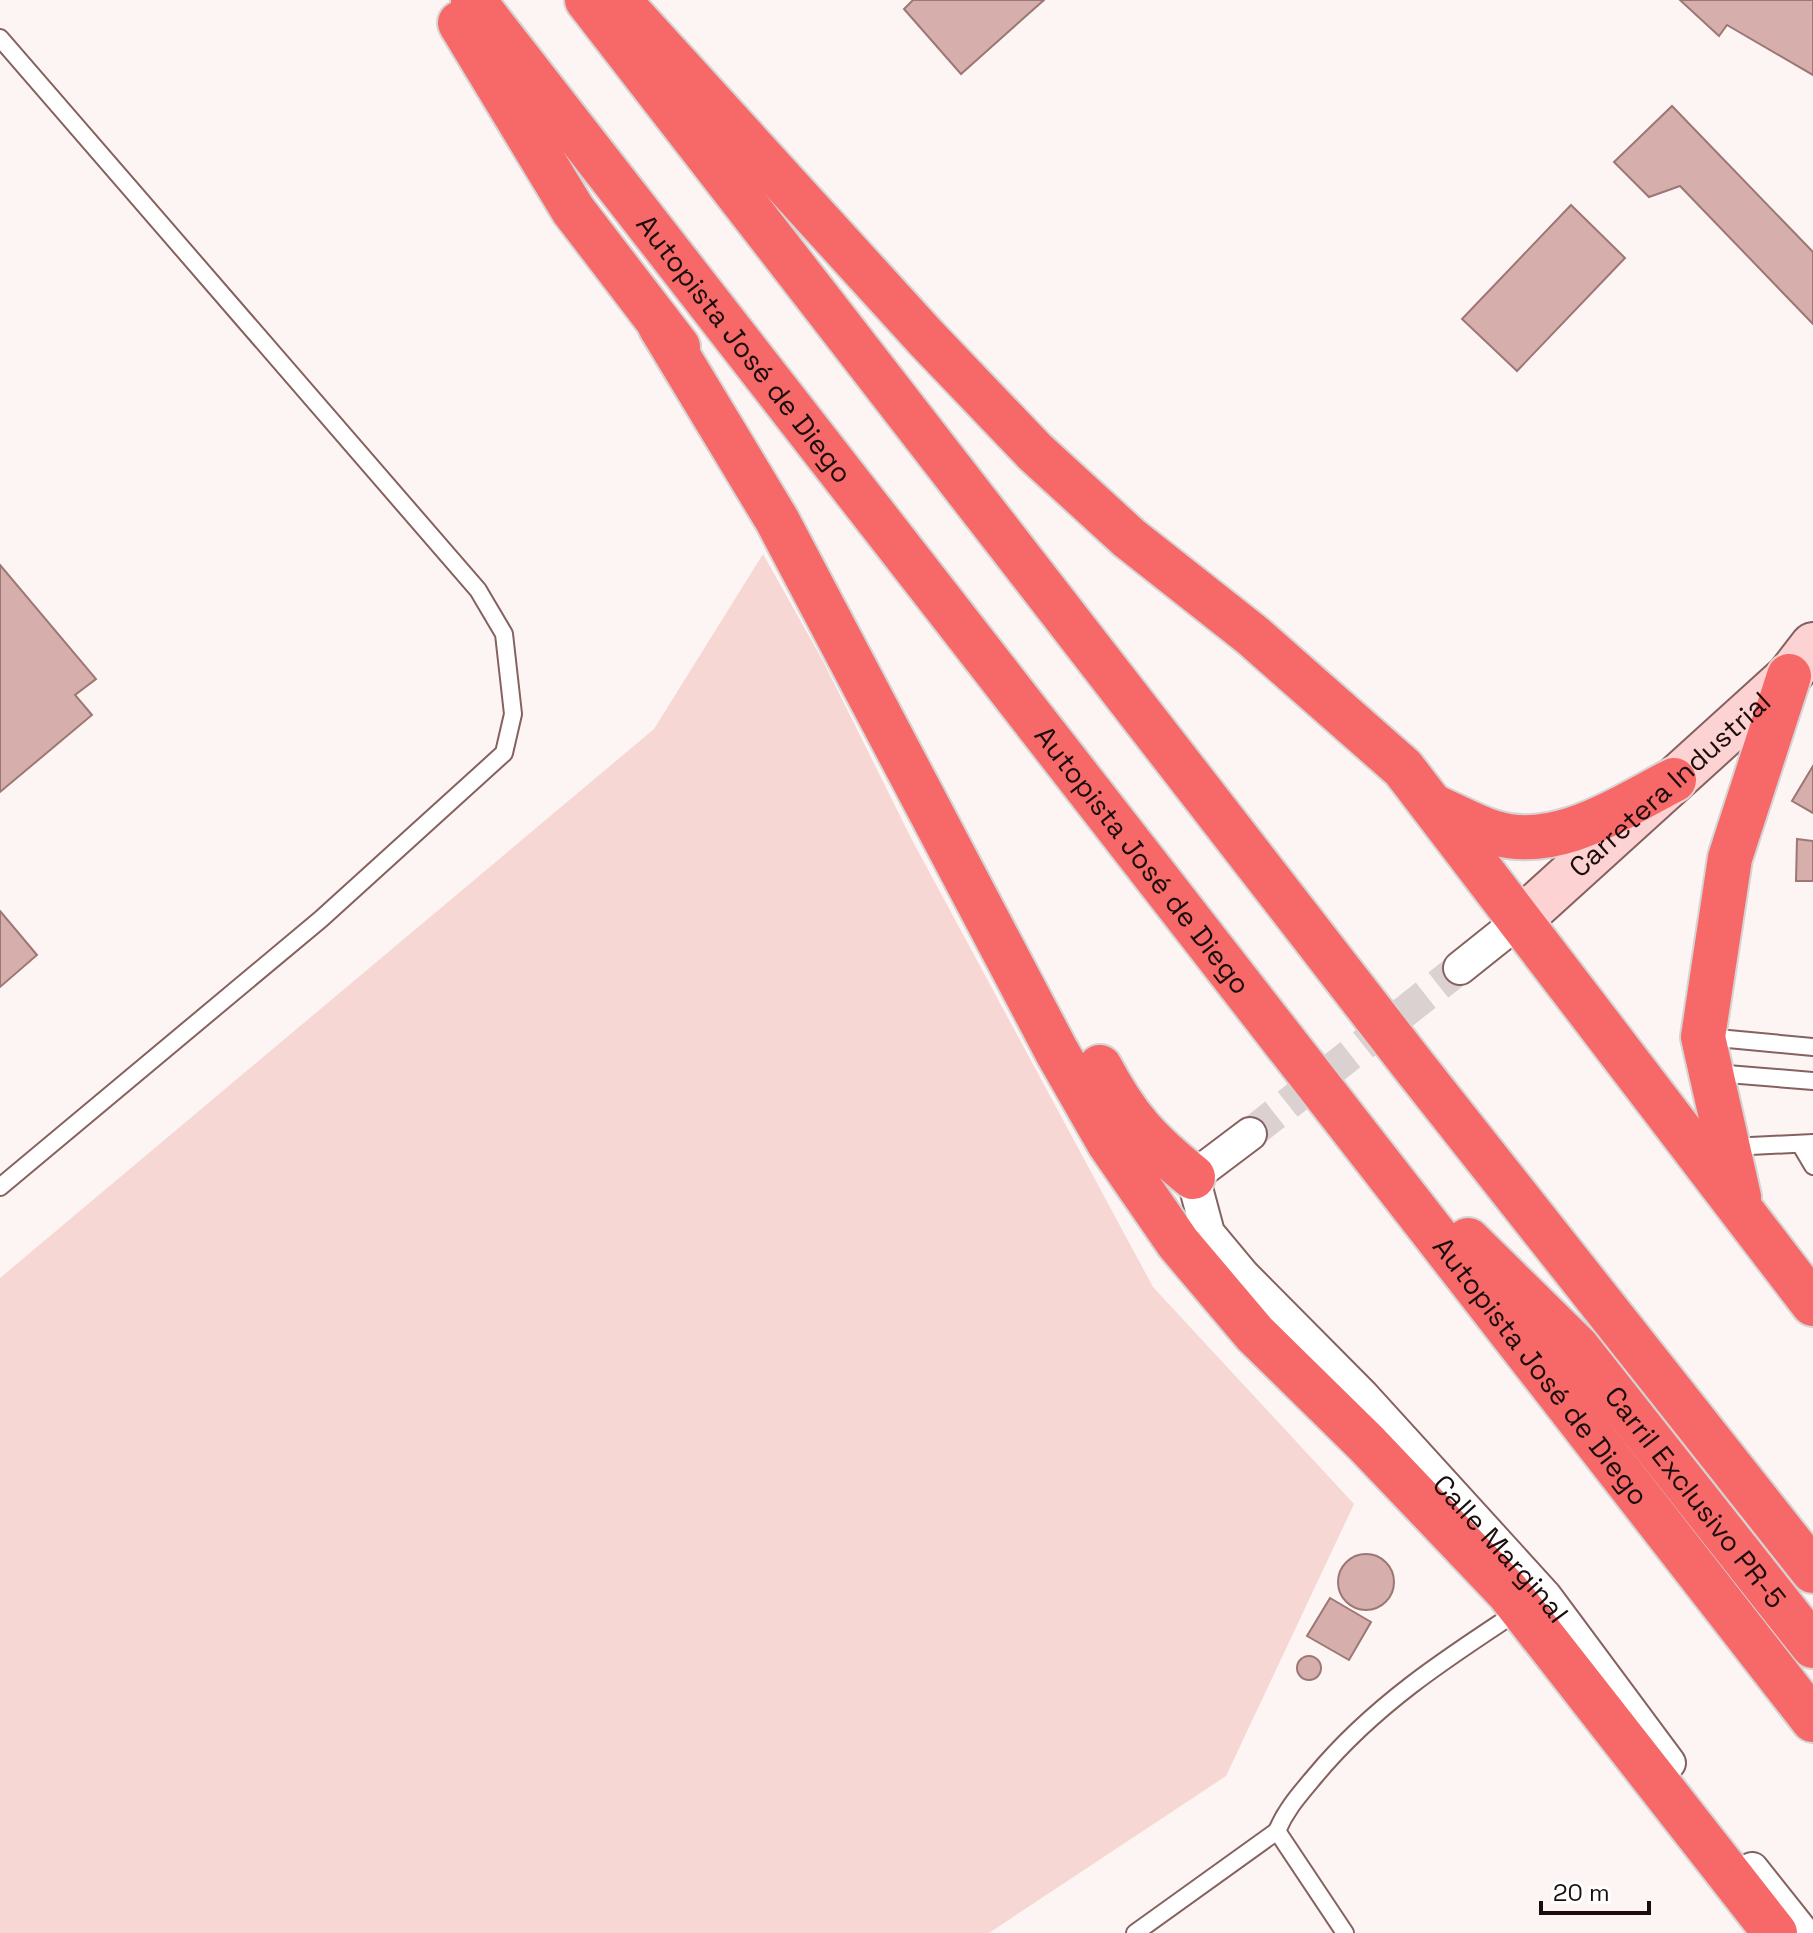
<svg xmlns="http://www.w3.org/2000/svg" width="1813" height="1933" viewBox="0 0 1813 1933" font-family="'Space Grotesk',sans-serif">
  <rect width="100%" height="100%" fill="#fdf4f4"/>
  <!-- green -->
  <path fill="#f6d7d4" d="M 763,554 L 823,661 L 911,838 L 1153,1287 L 1354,1504 L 1226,1776 L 989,1933 L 0,1933 L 0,1278 L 654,729 Z"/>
  <!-- building -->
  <g fill="#d6afac" stroke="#9c7774" stroke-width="2">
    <path d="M 913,0 L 1044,0 L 961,74 L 904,9 Z"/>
    <path d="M 1680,0 L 1813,0 L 1813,75 L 1727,25 L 1719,36 Z"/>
    <path d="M 1672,106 L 1813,252 L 1813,324 L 1680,186 L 1649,197 L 1614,162 Z"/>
    <path d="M 1571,205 L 1625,258 L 1517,371 L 1462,319 Z"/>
    <path d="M 0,565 L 96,679 L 75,695 L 92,715 L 0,792 Z"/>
    <path d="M 1813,766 L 1813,813 L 1792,801 Z"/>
    <path d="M 1797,839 L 1813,841 L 1813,881 L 1796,881 Z"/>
    <path d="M 0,911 L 37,955 L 0,987 Z"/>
    <circle cx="1366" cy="1582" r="28"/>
    <path d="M 1330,1598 L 1371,1622 L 1349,1660 L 1307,1636 Z"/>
    <circle cx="1309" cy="1668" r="12"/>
  </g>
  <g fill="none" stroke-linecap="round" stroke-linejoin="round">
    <!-- street-tunnel -->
    <path stroke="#dbd1d1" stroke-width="32" stroke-dasharray="32 16" stroke-linecap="butt" d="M 1250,1134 L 1460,968"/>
    <!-- lane casing -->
    <g stroke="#85615f" stroke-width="20">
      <g id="lane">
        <path d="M 0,38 L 478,590 L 504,634 L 513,714 L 504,753 L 321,919 L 0,1187"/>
        <path d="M 1707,1037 L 1813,1047"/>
        <path d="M 1715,1073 L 1813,1081"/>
        <path d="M 1800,1144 L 1813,1166"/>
        <path d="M 1731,1147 L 1813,1143"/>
        <path d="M 1135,1933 L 1277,1831"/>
        <path d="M 1345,1933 L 1277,1831 C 1286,1809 1300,1794 1315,1776 C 1373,1706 1445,1659 1520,1610"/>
      </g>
    </g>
    <!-- street casing -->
    <g stroke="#85615f" stroke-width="36">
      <g id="street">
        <path d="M 1460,968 L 1520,920"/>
        <path id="s1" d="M 1250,1134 L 1193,1177 L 1208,1233 L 1243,1275 L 1363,1396 L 1545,1596 L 1669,1763"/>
        <path d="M 1752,1869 L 1803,1933"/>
      </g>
    </g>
    <!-- secondary casing -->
    <g stroke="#85615f" stroke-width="48">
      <g id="secondary">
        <path id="s2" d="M 1520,920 L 1789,676 L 1813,645"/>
      </g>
    </g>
    <!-- highway casing -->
    <g stroke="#d6d3d3" stroke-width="48">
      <g id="highway">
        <path id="s3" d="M 473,0 L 1813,1720"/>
        <path d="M 587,0 L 1413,1065 L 1813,1571"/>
        <path d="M 628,11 L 926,338 L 1035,452 L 1129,538 L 1252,635 L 1403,768 L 1813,1304"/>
        <path d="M 460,23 L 573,210 L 678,347"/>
        <path d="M 660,326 L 777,520 L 1057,1052 L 1109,1143 L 1178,1243 L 1255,1334 L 1366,1443 L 1508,1592 L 1775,1933"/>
        <path d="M 1435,807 C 1454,815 1473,826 1492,832 C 1555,853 1621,807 1674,780"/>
        <path d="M 1100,1067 C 1127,1118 1148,1141 1193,1177"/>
        <path d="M 1739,1197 L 1703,1037 L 1730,858 L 1789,676"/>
        <path id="s4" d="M 1468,1240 L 1578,1348 L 1813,1646"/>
      </g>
    </g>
    <!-- lane -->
    <use href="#lane" stroke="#fff" stroke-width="16"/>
    <!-- street -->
    <use href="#street" stroke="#fff" stroke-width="32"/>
    <!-- secondary -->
    <use href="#secondary" stroke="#fdd2d2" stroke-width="44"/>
    <!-- highway -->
    <use href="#highway" stroke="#f76968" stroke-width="44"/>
  </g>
  <g text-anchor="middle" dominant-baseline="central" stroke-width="6" stroke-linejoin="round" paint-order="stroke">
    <!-- street labels -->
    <g font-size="28" fill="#1b0d0d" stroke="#fff">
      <text stroke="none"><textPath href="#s3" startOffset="442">Autopista José de Diego</textPath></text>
      <text stroke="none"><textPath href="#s2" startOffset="202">Carretera Industrial</textPath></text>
      <text stroke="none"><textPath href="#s3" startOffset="1090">Autopista José de Diego</textPath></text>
      <text stroke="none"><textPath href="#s3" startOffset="1738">Autopista José de Diego</textPath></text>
      <text stroke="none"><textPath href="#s4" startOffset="344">Carril Exclusivo PR-5</textPath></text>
      <text stroke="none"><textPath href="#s1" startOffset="560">Calle Marginal</textPath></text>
    </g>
  </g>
  <!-- scale -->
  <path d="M1541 1901v12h108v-12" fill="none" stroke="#1b0d0d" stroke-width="4"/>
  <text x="1553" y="1901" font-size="24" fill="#1b0d0d" stroke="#ffffff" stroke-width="6" paint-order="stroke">20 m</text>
</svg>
